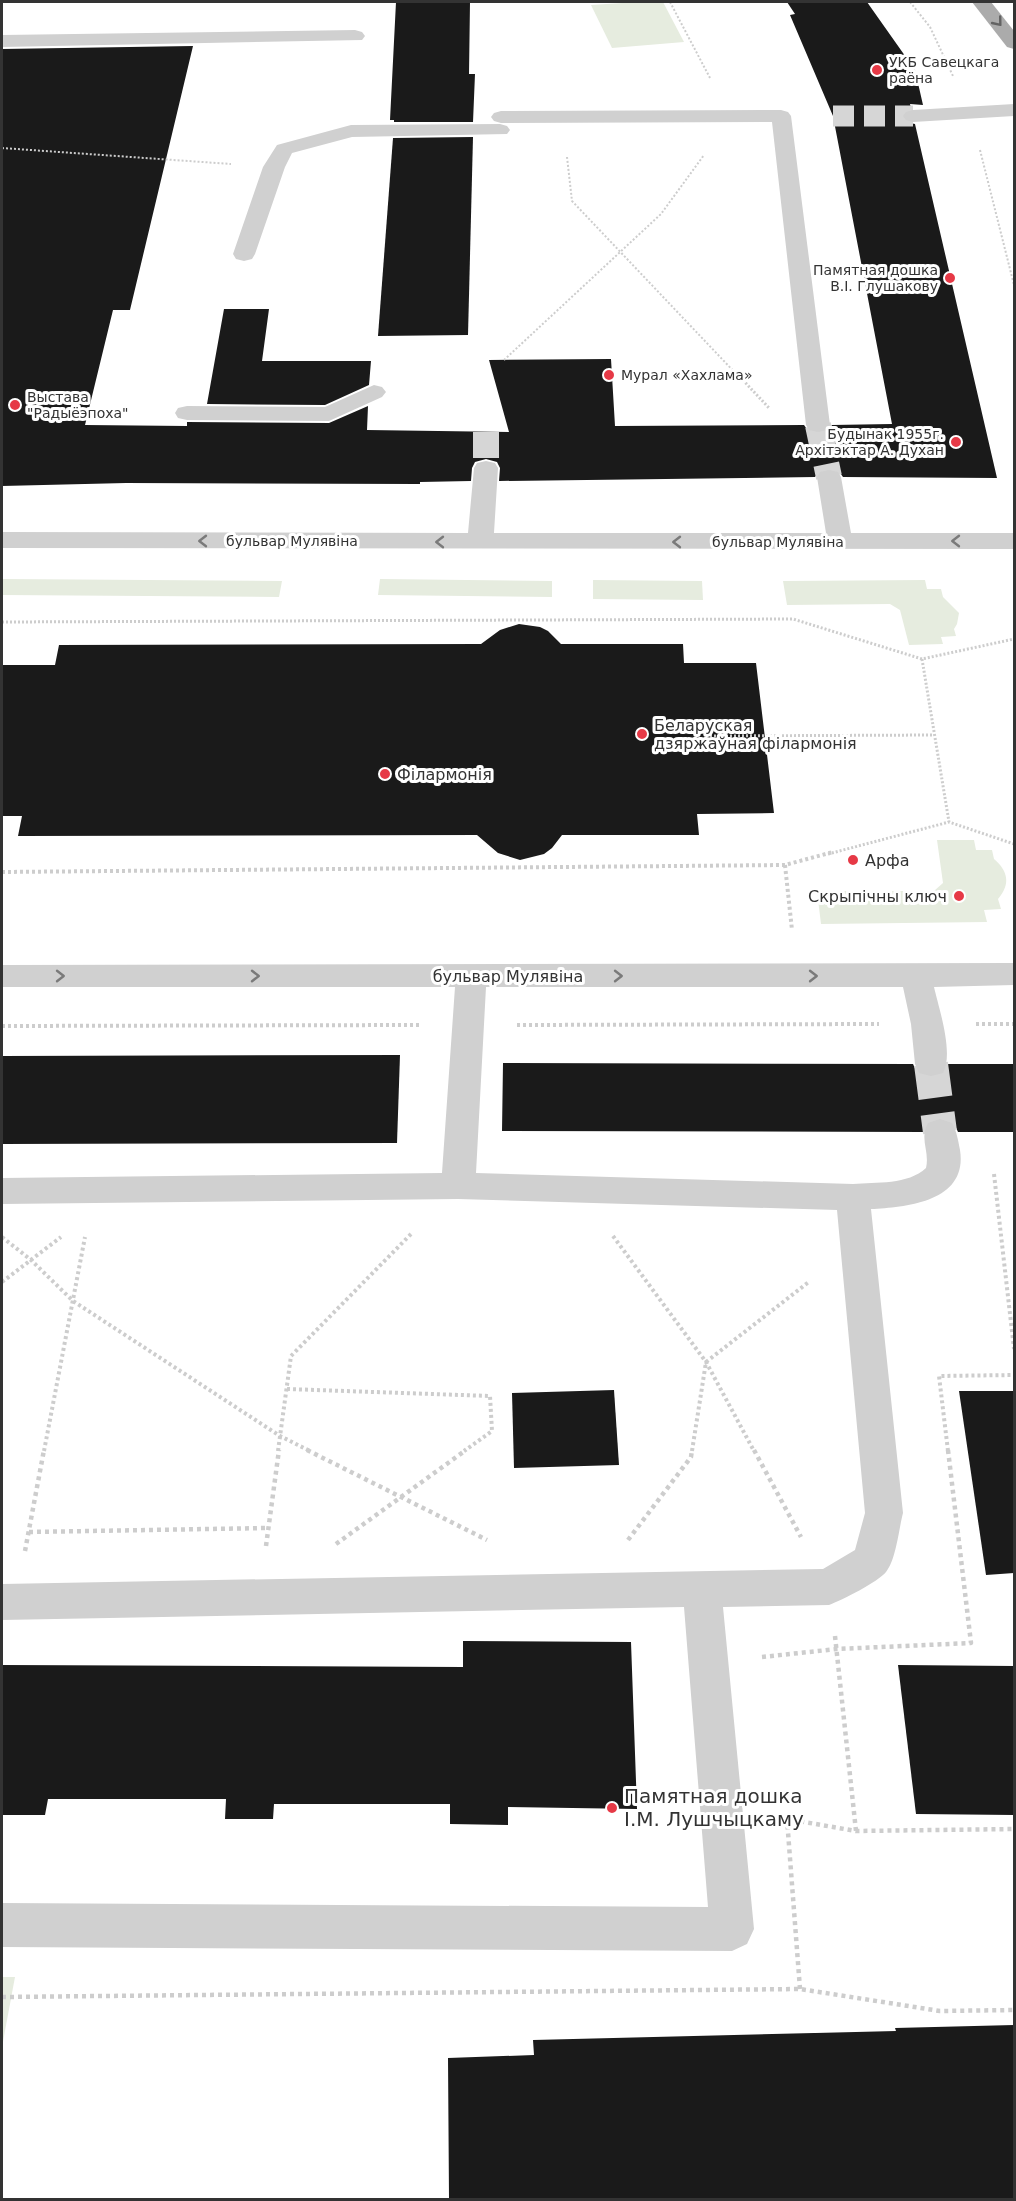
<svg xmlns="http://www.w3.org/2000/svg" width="1016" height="2201" viewBox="0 0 1016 2201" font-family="'DejaVu Sans',sans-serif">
  <rect width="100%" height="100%" fill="#fff"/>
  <!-- green -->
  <g fill="#e6ecdf">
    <path d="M 638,2 L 663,2 L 684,42 L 612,48 L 591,5 Z"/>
    <path d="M 2,579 L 282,581 L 279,597 L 2,595 Z"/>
    <path d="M 380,579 L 552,581 L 552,597 L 378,595 Z"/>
    <path d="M 593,580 L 702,581 L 703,600 L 593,599 Z"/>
    <path d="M 925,580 L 927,589 L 941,589 L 943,597 L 959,613 L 957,624 L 954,629 L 956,636 L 941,637 L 943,644 L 909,645 L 900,610 L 890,604 L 787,605 L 783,581 Z"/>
    <path d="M 937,840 L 974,840 L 976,850 L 992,850 L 994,859 C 1008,871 1011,884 998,899 L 1001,909 L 984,910 L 987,922 L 821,924 L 817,891 L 934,891 L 943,883 Z"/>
    <path d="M 2,1977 L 15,1977 L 2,2047 Z"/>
  </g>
  <!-- building -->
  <g fill="#1a1a1a">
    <path d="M 396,2 L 470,2 L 469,74 L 475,74 L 473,122 L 394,122 L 394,120 L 390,120 Z"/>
    <path d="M 787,2 L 867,2 L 915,70 L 923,105 L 910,104 L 911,108 L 904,111 L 901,116 L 905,122 L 915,124 L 997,478 L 843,477 L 838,470 L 829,468 L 820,470 L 815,477 L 499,481 L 500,468 L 497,462 L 486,459 L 475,462 L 472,468 L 471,481 L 420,482 L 420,484 L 126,483 L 2,486 L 2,49 L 193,46 L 130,310 L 113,310 L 85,425 L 187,426 L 187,422 L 329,423 L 368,406 L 367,430 L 509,432 L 489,360 L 611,359 L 615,426 L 804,425 L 809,432 L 818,434 L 827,432 L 832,425 L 892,424 L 833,116 L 790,15 L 795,14 Z"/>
    <path d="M 473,137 L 468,335 L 378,336 L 393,138 Z"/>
    <path d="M 224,309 L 269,309 L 262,361 L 371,361 L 369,385 L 325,405 L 207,404 Z"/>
    <path d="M 519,624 L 540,627 L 548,631 L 561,644 L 683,644 L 684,663 L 756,663 L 774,813 L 697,814 L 699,835 L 562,835 L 552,848 L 544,854 L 520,860 L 498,853 L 477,835 L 18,836 L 22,816 L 2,816 L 2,665 L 55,665 L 59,645 L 481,644 L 500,630 Z"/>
    <path d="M 400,1055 L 397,1143 L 2,1144 L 2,1056 Z"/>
    <path d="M 503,1063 L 913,1064 L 918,1075 L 930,1078 L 944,1075 L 948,1064 L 1014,1064 L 1014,1132 L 958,1132 L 953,1121 L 941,1117 L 927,1121 L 923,1132 L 502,1131 Z"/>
    <path d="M 614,1390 L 619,1465 L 514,1468 L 512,1393 Z"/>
    <path d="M 959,1391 L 1014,1391 L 1014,1573 L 986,1575 Z"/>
    <path d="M 463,1641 L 631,1642 L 637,1809 L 508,1807 L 508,1825 L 450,1824 L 450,1804 L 274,1804 L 273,1819 L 225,1819 L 226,1799 L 48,1799 L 45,1815 L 2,1815 L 2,1665 L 463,1667 Z"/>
    <path d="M 898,1665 L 1014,1666 L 1014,1815 L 916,1814 Z"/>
    <path d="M 1014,2025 L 1014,2199 L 449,2199 L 448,2058 L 534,2055 L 533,2040 L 896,2031 L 895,2028 Z"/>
  </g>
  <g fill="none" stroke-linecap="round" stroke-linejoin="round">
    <!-- minor-tunnel-far2 -->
    <path stroke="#d6d6d6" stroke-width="21" stroke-dasharray="21 10" stroke-linecap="butt" d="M 833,116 L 913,116"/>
    <!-- minor-tunnel-far1 -->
    <g stroke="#d6d6d6" stroke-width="26" stroke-dasharray="26 14" stroke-linecap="butt">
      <path d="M 818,425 L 829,477"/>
      <path d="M 486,432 L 486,468"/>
    </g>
    <!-- minor-tunnel -->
    <path stroke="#d6d6d6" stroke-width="34" stroke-dasharray="34 16" stroke-linecap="butt" d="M 931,1064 L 940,1132"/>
    <!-- path-far3 -->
    <g stroke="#cdcdcd" stroke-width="2" stroke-dasharray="2 2" stroke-linecap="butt">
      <path d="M 670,2 L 710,78"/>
      <path d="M 910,2 L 930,27 L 953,76"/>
      <path d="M 2,148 L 231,164"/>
      <path d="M 980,150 L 1014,285"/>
      <path d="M 567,157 L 572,201 L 741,379"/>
      <path d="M 504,360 L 661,214 L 704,155"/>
    </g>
    <!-- path-far2 -->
    <g stroke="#cdcdcd" stroke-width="3" stroke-dasharray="2 2" stroke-linecap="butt">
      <path d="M 740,377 L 770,409"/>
      <path d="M 2,622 L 793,619 L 922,659 L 1014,639"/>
      <path d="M 922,659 L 949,822"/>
      <path d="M 710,736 L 934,735"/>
      <path d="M 828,854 L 949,822 L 1014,844"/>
    </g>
    <!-- path-far1 -->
    <g stroke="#cdcdcd" stroke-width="4" stroke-dasharray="3 3" stroke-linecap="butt">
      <path d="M 785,865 L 792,930"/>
      <path d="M 2,872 L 785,865 L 833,852"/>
      <path d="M 976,1024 L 1014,1024"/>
      <path d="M 517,1025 L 879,1024"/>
      <path d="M 2,1026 L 420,1025"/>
      <path d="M 994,1174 L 1014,1349"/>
      <path d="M 613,1236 L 706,1362 L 754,1451"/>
      <path d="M 2,1237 L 31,1260 L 73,1301 L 280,1436 L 310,1451"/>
      <path d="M 2,1282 L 61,1237"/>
      <path d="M 287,1389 L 490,1396 L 492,1431 L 464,1451"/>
      <path d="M 44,1451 L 85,1237"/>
      <path d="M 278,1451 L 291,1356 L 412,1233"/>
      <path d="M 692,1451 L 706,1362 L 810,1281"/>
      <path d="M 948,1451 L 939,1376 L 1014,1375"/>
    </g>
    <!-- path -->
    <g stroke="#cdcdcd" stroke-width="4.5" stroke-dasharray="4 4" stroke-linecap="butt">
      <path d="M 307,1450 L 487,1540"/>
      <path d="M 754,1450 L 801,1537"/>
      <path d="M 29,1532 L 268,1528"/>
      <path d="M 628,1540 L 691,1457 L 692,1450"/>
      <path d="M 336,1544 L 466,1450"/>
      <path d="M 266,1546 L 279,1450"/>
      <path d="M 25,1551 L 44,1450"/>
      <path d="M 835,1636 L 856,1831"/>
      <path d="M 762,1657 L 837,1649 L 971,1643 L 948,1450"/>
      <path d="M 800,1989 L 787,1819 L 856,1831 L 1014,1829"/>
      <path d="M 2,1997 L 800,1989 L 940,2011 L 1014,2010"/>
    </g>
    <!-- minor -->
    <g fill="#d0d0d0" fill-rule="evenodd">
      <path d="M 355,30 L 362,32 L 365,36 L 362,40 L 2,47 L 2,35 Z"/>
      <path d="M 1014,104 L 1014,116 L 913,122 L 906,120 L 903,116 L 906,112 L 913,110 Z"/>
      <path d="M 781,110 L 788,112 L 791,116 L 830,425 L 827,430 L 818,432 L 809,430 L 806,425 L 772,122 L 501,123 L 494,121 L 491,117 L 494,113 L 501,111 Z"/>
      <path d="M 500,124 L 507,126 L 510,130 L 507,134 L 352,137 L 292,153 L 285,167 L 255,254 L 252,259 L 244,261 L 236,259 L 233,254 L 263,167 L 277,145 L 351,125 Z"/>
      <path d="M 374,385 L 382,387 L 386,392 L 382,397 L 329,421 L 187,420 L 178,418 L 175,413 L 178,408 L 187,406 L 325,407 Z"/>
      <path d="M 486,461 L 495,463 L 498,468 L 494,533 L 826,533 L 817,477 L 820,472 L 829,470 L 838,472 L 841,477 L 851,533 L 1014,533 L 1014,549 L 2,548 L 2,532 L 468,533 L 474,468 L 477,463 Z"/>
      <path d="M 1014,963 L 1014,985 L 934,987 C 939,1009 954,1053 943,1073 L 931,1076 L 919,1073 L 915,1064 L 911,1024 L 903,987 L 486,987 L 476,1173 L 853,1184 C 876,1182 908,1185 926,1168 C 930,1151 919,1139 928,1123 L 940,1119 L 952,1123 C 957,1132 958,1140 960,1150 C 968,1201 908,1207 871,1209 L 903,1513 C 899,1528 896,1560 886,1572 C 878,1582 842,1600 829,1605 L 723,1607 L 754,1929 L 747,1944 L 732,1951 L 2,1947 L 2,1903 L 708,1907 L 684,1607 L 2,1620 L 2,1584 L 823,1569 L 855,1550 L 865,1513 L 837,1210 L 458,1199 L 2,1204 L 2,1178 L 442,1173 L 455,987 L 2,987 L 2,965 Z"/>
    </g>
    <!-- major -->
    <path fill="#ababab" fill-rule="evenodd" d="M 972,2 L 991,2 L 1014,31 L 1014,49 L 1007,47 Z"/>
  </g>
  <!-- one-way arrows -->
  <defs><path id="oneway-chevron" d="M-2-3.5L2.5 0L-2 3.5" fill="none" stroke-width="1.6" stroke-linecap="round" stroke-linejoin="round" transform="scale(1.5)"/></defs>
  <use stroke="#636363" href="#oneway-chevron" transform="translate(998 22) rotate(51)"/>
  <g stroke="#7a7a7a">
    <use href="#oneway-chevron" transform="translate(203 541) rotate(-180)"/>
    <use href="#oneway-chevron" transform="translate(956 541) rotate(180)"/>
    <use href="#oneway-chevron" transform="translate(440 542) rotate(-180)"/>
    <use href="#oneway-chevron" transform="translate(677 542) rotate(180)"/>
    <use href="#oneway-chevron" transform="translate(60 976)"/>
    <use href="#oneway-chevron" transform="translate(255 976)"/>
    <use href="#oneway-chevron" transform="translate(618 976)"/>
    <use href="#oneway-chevron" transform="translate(813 976)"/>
  </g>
  <!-- markers -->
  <g fill="#e63946" stroke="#fff" stroke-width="2">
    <circle cx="877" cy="70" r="6"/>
    <circle cx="950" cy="278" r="6"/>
    <circle cx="609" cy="375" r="6"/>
    <circle cx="15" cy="405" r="6"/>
    <circle cx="956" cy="442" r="6"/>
    <circle cx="642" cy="734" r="6"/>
    <circle cx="385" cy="774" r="6"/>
    <circle cx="853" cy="860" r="6"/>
    <circle cx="959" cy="896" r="6"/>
    <circle cx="612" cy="1808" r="6"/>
  </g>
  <g text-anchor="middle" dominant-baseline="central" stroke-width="6" stroke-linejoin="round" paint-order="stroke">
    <!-- far-poi labels -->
    <g font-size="14" fill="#333" stroke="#fff" text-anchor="start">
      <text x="889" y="62">УКБ Савецкага<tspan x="889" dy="16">раёна</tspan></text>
      <text x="938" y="270" text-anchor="end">Памятная дошка<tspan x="938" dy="16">В.І. Глушакову</tspan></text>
      <text x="621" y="375">Мурал «Хахлама»</text>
      <text x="27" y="397">Выстава<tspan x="27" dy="16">"Радыёэпоха"</tspan></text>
      <text x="944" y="434" text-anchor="end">Будынак 1955г.<tspan x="944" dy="16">Архітэктар А. Духан</tspan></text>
    </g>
    <!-- far-street labels -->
    <g font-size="14" fill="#333" stroke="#fff">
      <text x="292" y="541">бульвар Мулявіна</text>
      <text x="778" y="542">бульвар Мулявіна</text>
    </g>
    <!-- poi labels -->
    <g font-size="16" fill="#333" stroke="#fff" text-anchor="start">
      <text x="654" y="725">Беларуская<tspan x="654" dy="18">дзяржаўная філармонія</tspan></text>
      <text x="397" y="774">Філармонія</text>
      <text x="865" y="860">Арфа</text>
      <text x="947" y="896" text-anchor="end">Скрыпічны ключ</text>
    </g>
    <!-- street labels -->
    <g font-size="16" fill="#333" stroke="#fff">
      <text x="508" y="976">бульвар Мулявіна</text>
    </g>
    <!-- near-poi labels -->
    <g font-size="20" fill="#333" stroke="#fff" text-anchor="start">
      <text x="624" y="1796">Памятная дошка<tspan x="624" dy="23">І.М. Лушчыцкаму</tspan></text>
    </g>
  </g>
  <!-- border -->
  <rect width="1016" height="2201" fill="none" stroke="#333333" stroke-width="6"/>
</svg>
